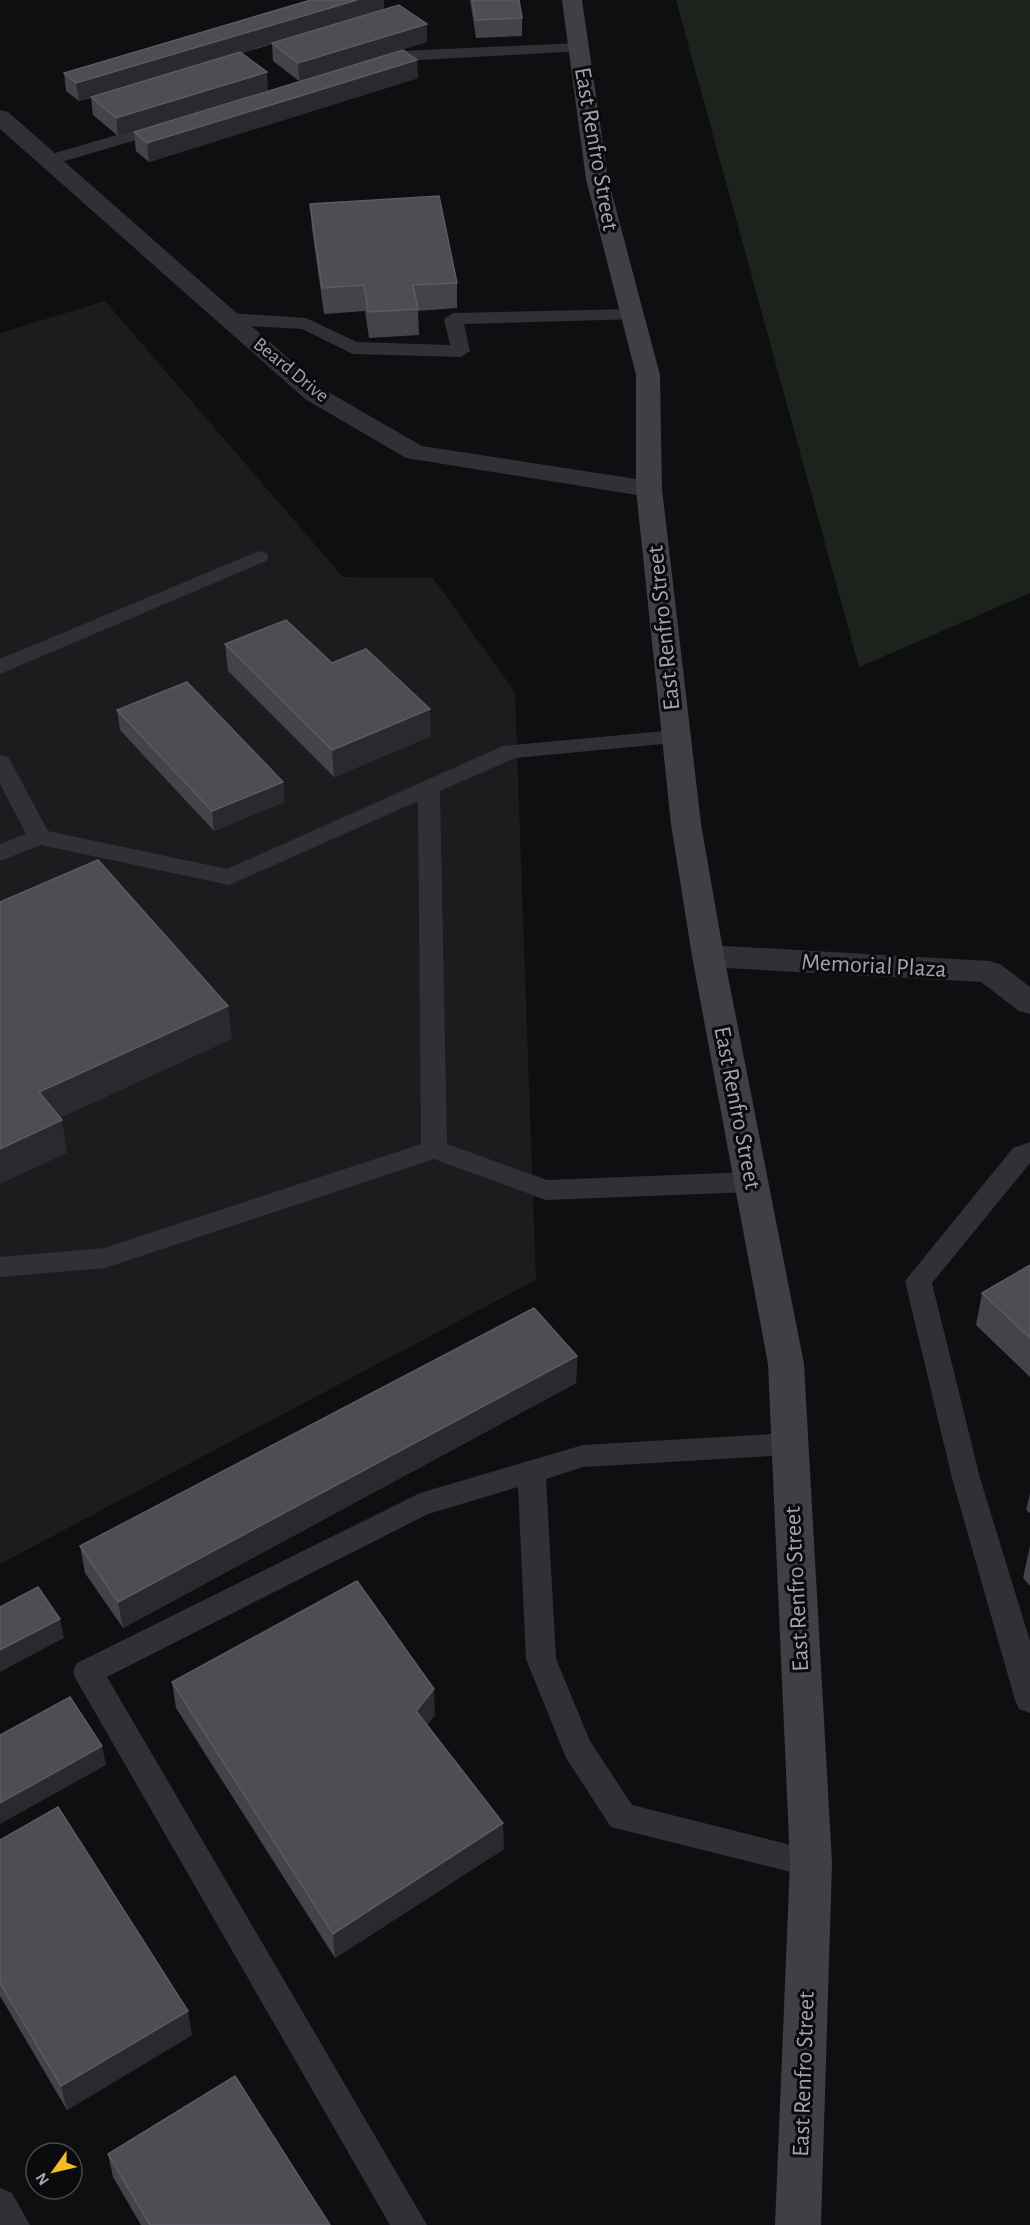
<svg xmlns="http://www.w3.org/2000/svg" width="1030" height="2225" viewBox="0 0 1030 2225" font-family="'Alegreya Sans',sans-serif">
  <rect width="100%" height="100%" fill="#0f0f11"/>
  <!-- built -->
  <path fill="#1c1b1e" d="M 105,301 L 343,577 L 433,578 L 515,692 L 536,1280 L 0,1564 L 0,333 Z"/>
  <!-- green -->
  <path fill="#1c231d" d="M 676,0 L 1030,0 L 1030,593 L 859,667 Z"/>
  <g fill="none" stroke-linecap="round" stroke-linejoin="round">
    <!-- service -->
    <g fill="#303136" fill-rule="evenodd">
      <path d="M 578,43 L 586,48 L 584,51 L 402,61 L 379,67 L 371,62 L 373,58 L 401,51 Z"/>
      <path d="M 168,120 L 177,125 L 174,129 L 51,165 L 42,160 L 45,156 Z"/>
      <path d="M 632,309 L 639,311 L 641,315 L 639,319 L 464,324 L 470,351 L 461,357 L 353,354 L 302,329 L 230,325 L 221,319 L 230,313 L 306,318 L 357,342 L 450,345 L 444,319 L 453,313 Z"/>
      <path d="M 259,551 L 266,553 L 269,557 L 266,561 L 0,674 L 0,659 Z"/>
      <path d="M 676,730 L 684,732 L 687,737 L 684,742 L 515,758 L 440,791 L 447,1144 L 547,1180 L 751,1172 L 760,1175 L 764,1182 L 760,1189 L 751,1192 L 546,1200 L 434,1159 L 105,1268 L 0,1277 L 0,1257 L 104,1248 L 421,1144 L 418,801 L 229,885 L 41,845 L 0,861 L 0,844 L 26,834 L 0,784 L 0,755 L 8,757 L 11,762 L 48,831 L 227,869 L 503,746 Z"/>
      <path d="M 1030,1142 L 1030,1163 L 932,1283 L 980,1478 L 1030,1641 L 1030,1713 L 1019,1709 L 1015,1700 L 952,1478 L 905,1281 L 1013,1148 Z"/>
      <path d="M 790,1433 L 800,1436 L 804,1444 L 800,1452 L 790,1455 L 583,1467 L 546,1479 L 556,1659 L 590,1741 L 632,1805 L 822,1853 L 827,1863 L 822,1873 L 811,1877 L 611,1827 L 566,1758 L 526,1659 L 518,1487 L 428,1514 L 107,1677 L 427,2225 L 390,2225 L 77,1681 L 73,1672 L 77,1663 L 420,1493 L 583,1445 Z"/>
      <path d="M 0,2188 L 12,2193 L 30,2225 L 0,2225 Z"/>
    </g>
    <!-- minor -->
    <g fill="#303136" fill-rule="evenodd">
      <path d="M 0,110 L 8,112 L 323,389 L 422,446 L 649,481 L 658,483 L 662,489 L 658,495 L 649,497 L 406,458 L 305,399 L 0,129 Z"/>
      <path d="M 708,945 L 989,961 L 1000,964 L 1030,987 L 1030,1014 L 1019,1011 L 981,982 L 708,967 L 697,964 L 692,956 L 697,948 Z"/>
    </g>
    <!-- secondary -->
    <path fill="#3e4046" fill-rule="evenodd" d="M 562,0 L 582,0 L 608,179 L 660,375 L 662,489 L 701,824 L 724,956 L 804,1364 L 832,1863 L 821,2225 L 775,2225 L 790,1863 L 768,1364 L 692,956 L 671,824 L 636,489 L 636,375 L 586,179 Z"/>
  </g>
  <!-- wall -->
  <g fill="#434349">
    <path d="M 470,0 L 519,0 L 522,18 L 522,36 L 476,38 Z"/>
    <path d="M 384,10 L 427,42 L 299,81 L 273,61 L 272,44 L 242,53 L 268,90 L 118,136 L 93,115 L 91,98 L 79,101 L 66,91 L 64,73 Z"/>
    <path d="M 418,78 L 149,162 L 136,151 L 134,132 Z"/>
    <path d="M 310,204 L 457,283 L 457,308 L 418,311 L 419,335 L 369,338 L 365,311 L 324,314 L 312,229 Z"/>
    <path d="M 225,644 L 332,663 L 431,736 L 334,777 L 228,671 Z"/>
    <path d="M 117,710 L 283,782 L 284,802 L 214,831 L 120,730 Z"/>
    <path d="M 1030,1265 L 1030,1377 L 976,1325 L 982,1293 Z"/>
    <path d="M 577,1356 L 576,1383 L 123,1628 L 85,1573 L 80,1546 Z"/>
    <path d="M 1030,1493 L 1030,1513 L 1026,1510 Z"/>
    <path d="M 1030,1546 L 1030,1586 L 1023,1578 Z"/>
    <path d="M 172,1682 L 435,1715 L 427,1725 L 504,1849 L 335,1958 L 176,1708 Z"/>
    <path d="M 0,1840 L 192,2035 L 67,2110 L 0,1996 Z"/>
    <path d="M 108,2154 L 330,2225 L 141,2225 L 113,2177 Z"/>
  </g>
  <!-- shaded-wall -->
  <g fill="#2a2a2e">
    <path d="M 357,0 L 384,0 L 384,10 L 79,101 L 76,83 Z"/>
    <path d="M 427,24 L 427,42 L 299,81 L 298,63 Z"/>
    <path d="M 417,60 L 418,78 L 149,162 L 147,143 Z"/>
    <path d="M 267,72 L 268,90 L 118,136 L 116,118 Z"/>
    <path d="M 430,709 L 431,736 L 334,777 L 332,750 Z"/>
    <path d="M 283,782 L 284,802 L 214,831 L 212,811 Z"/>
    <path d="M 228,1006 L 232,1039 L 45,1125 L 39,1092 Z"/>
    <path d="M 62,1120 L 67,1153 L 0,1184 L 0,1149 Z"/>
    <path d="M 577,1356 L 576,1383 L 123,1628 L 118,1602 Z"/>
    <path d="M 60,1619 L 64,1638 L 0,1672 L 0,1650 Z"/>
    <path d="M 434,1689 L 435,1715 L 417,1737 L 416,1711 Z"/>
    <path d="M 102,1746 L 106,1765 L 0,1824 L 0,1803 Z"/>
    <path d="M 503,1823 L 504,1849 L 335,1958 L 333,1934 Z"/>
    <path d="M 188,2011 L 192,2035 L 67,2110 L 61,2086 Z"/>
  </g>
  <!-- building -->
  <g fill="#4d4e54" stroke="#5a5b63" stroke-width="1.5">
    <path d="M 311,0 L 357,0 L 76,83 L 64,73 Z"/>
    <path d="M 472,0 L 519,0 L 522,18 L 476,20 Z"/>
    <path d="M 399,5 L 427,24 L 298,63 L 272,43 Z"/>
    <path d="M 403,50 L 417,60 L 147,143 L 134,132 Z"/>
    <path d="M 240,52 L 267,72 L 116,118 L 91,97 Z"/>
    <path d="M 439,196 L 457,283 L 413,285 L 418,309 L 368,312 L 364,285 L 322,288 L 310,204 Z"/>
    <path d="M 286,620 L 332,663 L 366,649 L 430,709 L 332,750 L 225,644 Z"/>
    <path d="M 187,682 L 283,782 L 212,811 L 117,710 Z"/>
    <path d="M 98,860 L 228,1006 L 39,1092 L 62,1120 L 0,1149 L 0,902 Z"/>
    <path d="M 1030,1265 L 1030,1338 L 982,1293 Z"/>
    <path d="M 534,1308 L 577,1356 L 118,1602 L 80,1546 Z"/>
    <path d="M 357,1581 L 434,1689 L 416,1711 L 503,1823 L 333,1934 L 172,1682 Z"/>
    <path d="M 38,1587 L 60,1619 L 0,1650 L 0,1607 Z"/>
    <path d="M 70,1697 L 102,1746 L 0,1803 L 0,1735 Z"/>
    <path d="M 58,1807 L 188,2011 L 61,2086 L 0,1983 L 0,1840 Z"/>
    <path d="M 235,2076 L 330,2225 L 150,2225 L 108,2154 Z"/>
  </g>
  <g text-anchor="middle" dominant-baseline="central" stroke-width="6" stroke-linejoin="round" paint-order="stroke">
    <!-- far-street labels -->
    <g font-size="20" fill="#a0a4b2" stroke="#0b0a0c">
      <text transform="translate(291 370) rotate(39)">Beard Drive</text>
    </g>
    <!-- street labels -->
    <g font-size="24" fill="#a0a4b2" stroke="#0b0a0c">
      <text transform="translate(596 149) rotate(80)">East Renfro Street</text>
      <text transform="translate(664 628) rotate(-96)">East Renfro Street</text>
      <text transform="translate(874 966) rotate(3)">Memorial Plaza</text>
      <text transform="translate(737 1108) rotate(79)">East Renfro Street</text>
      <text transform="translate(797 1589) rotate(-93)">East Renfro Street</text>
      <text transform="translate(804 2074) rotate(-88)">East Renfro Street</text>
    </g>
  </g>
  <!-- north arrow -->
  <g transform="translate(54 2171) rotate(236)"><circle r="28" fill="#0b0a0c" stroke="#47484e" stroke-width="1.5"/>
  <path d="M0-4.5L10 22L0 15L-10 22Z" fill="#f3bc25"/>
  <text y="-9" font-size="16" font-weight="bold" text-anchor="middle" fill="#a0a4b2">N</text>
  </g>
</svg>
